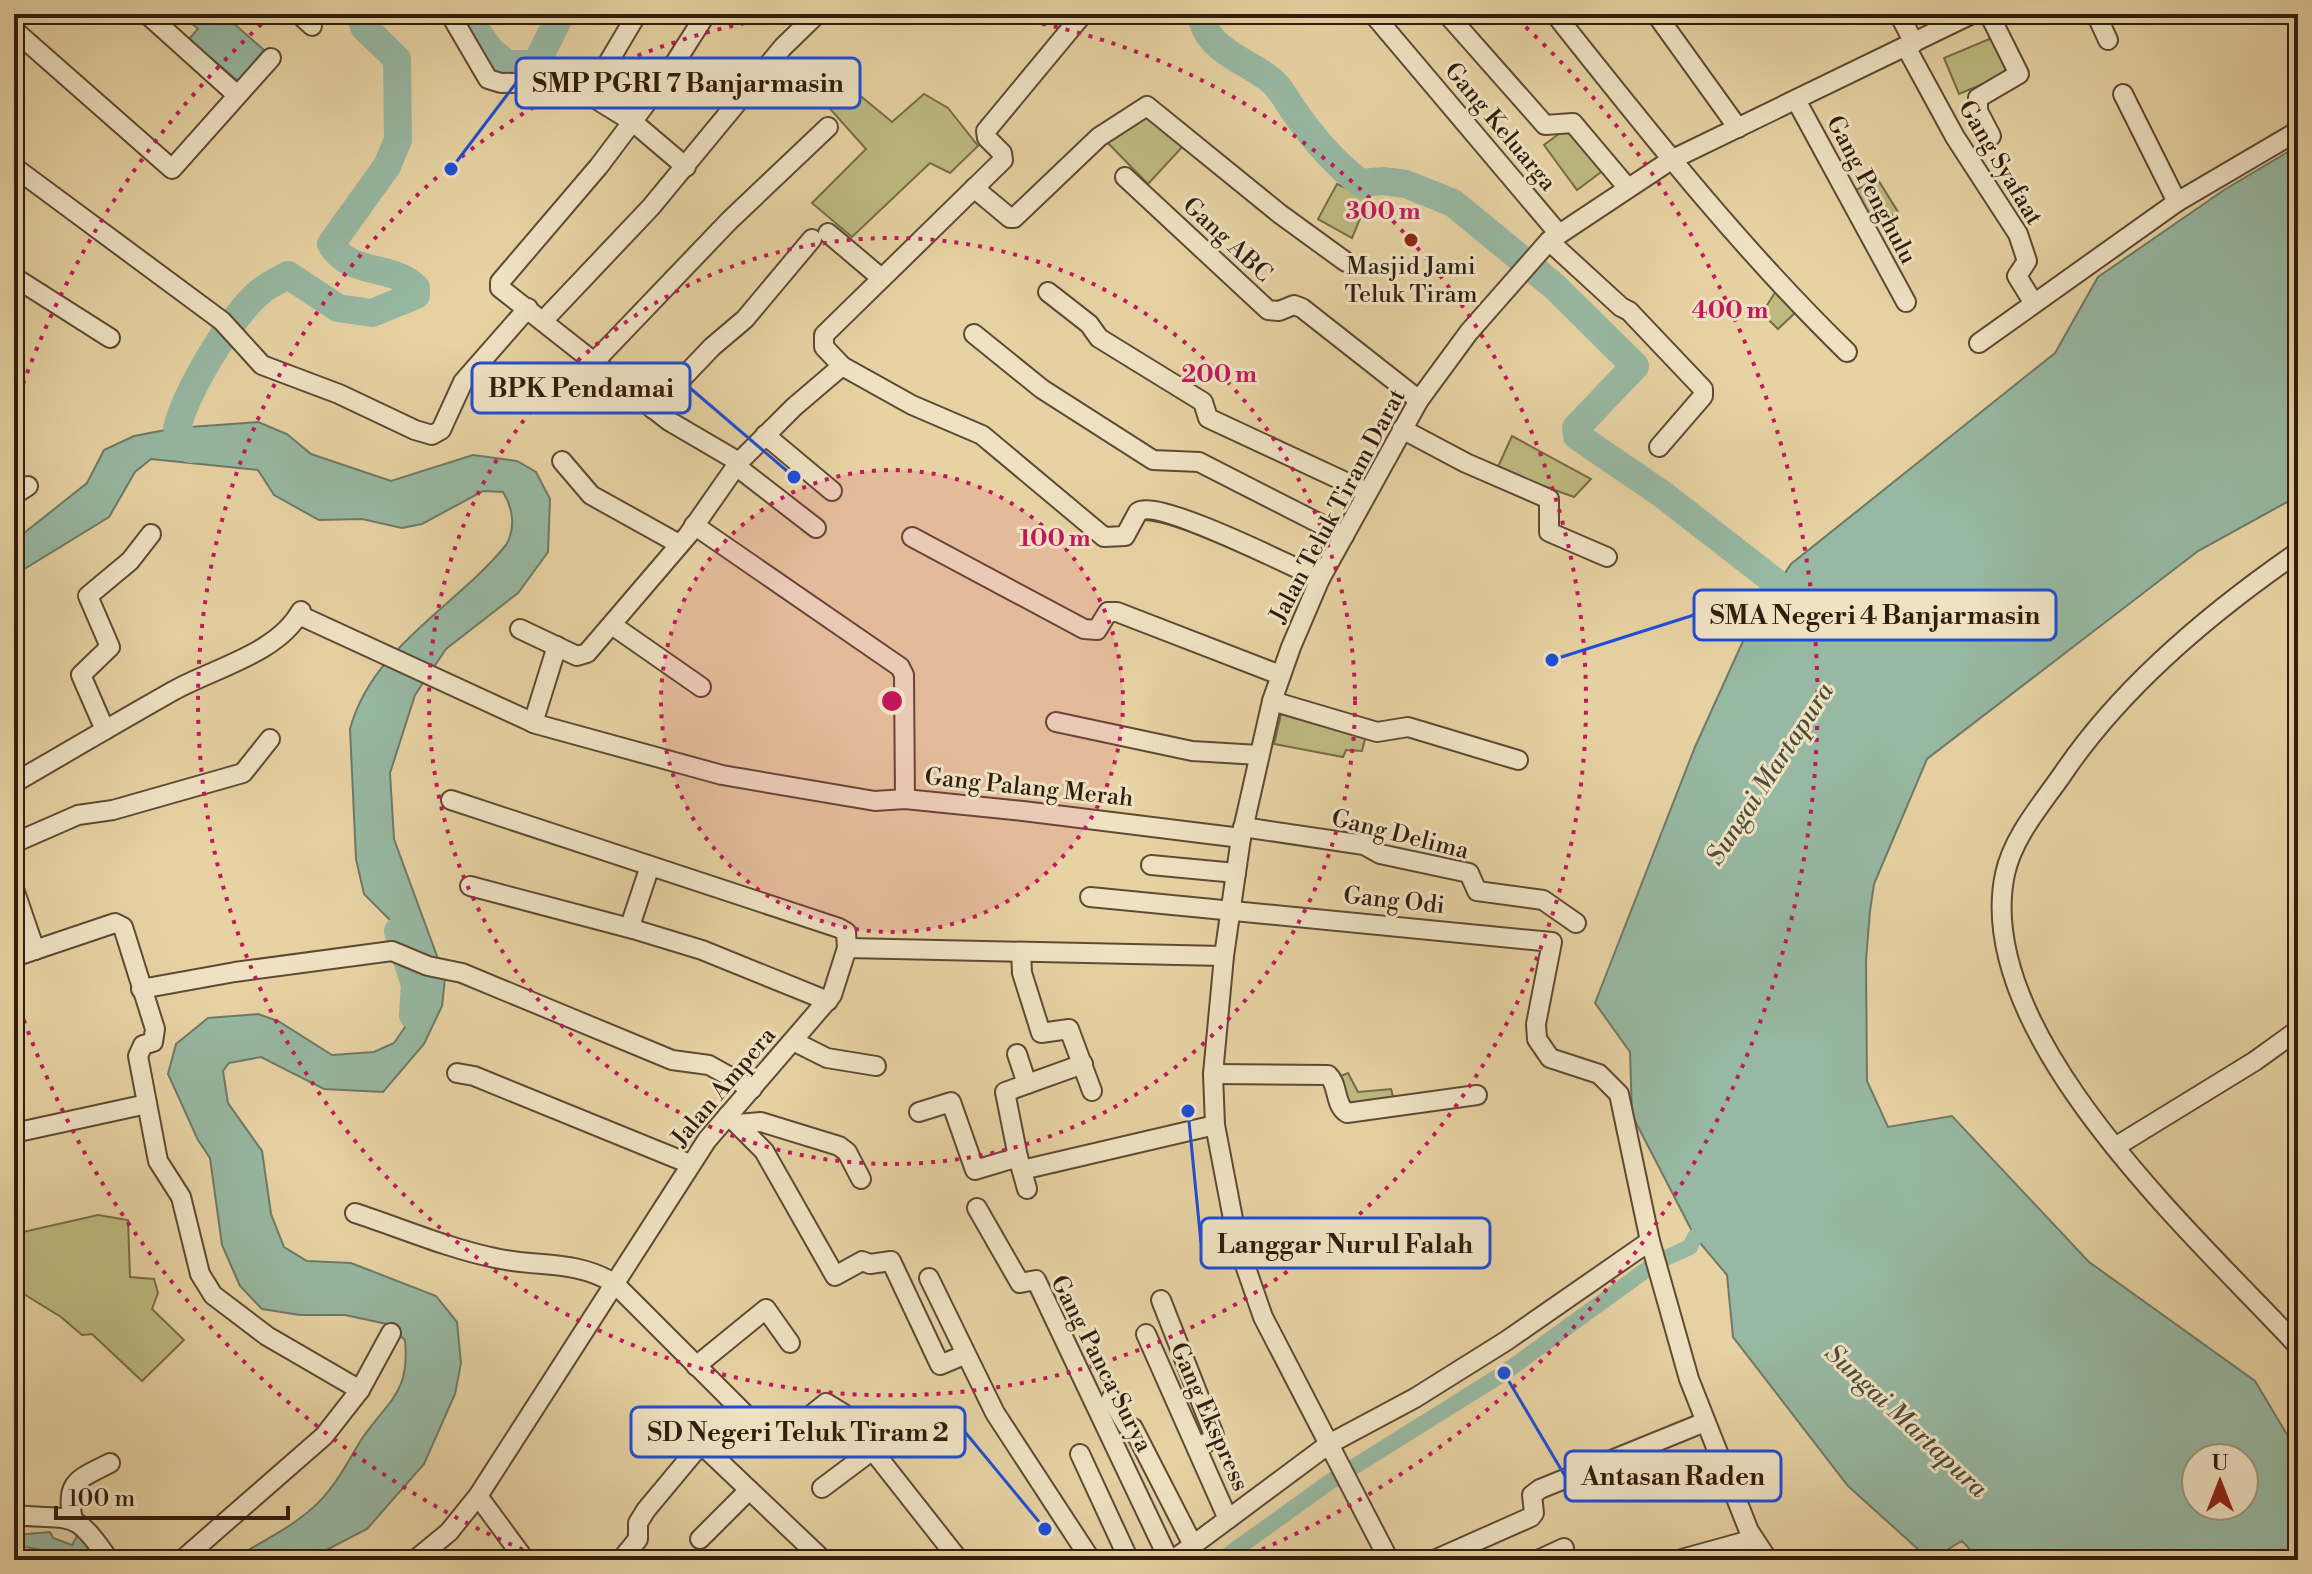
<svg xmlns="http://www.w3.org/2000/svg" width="2312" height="1574" viewBox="0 0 2312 1574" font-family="'Libre Bodoni',serif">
  <rect width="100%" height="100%" fill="#e7d2a3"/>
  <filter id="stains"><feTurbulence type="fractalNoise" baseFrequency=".0025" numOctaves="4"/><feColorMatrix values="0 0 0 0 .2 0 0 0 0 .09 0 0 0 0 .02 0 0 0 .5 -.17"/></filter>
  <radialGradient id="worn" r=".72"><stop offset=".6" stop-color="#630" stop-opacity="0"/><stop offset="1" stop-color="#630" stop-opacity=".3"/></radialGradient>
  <!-- green -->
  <g fill="#bdba80" stroke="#776c47" stroke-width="2">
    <path d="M 1994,37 L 2009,73 L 1959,94 L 1944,58 Z"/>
    <path d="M 834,74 L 892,122 L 924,94 L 948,108 L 978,146 L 950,173 L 930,163 L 852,237 L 812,203 L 866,149 L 824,102 Z"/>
    <path d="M 1146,108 L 1184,145 L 1148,184 L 1104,139 Z"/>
    <path d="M 1572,124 L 1605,169 L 1577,190 L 1544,145 Z"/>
    <path d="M 1877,178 L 1898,212 L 1871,228 L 1851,193 Z"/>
    <path d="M 1337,184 L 1369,197 L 1352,238 L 1318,219 Z"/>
    <path d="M 1776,291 L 1797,311 L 1778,329 L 1762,313 Z"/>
    <path d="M 1512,436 L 1591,479 L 1574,497 L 1497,469 Z"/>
    <path d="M 1282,710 L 1367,731 L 1362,751 L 1346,750 L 1343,757 L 1274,744 Z"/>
    <path d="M 1348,1073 L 1358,1092 L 1391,1089 L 1394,1100 L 1346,1108 L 1338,1077 Z"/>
    <path d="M 98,1215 L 128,1220 L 130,1277 L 154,1279 L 158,1293 L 152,1309 L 184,1340 L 142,1381 L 92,1334 L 82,1335 L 61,1317 L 14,1288 L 14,1234 Z"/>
  </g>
  <!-- water -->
  <g fill="#97b8a2" stroke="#6e7a67" stroke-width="2" fill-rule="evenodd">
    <path d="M 181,14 L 223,14 L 264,50 L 238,81 L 189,39 L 198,29 Z"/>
    <path d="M 2298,146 L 2298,496 L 2198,551 L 1927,759 L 1874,884 L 1870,911 L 1866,960 L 1867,1081 L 1888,1127 L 1952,1116 L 2089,1262 L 2255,1381 L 2298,1453 L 2298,1560 L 1980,1560 L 1962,1541 L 1930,1560 L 1848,1486 L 1733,1337 L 1727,1275 L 1695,1237 L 1632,1115 L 1630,1052 L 1595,1003 L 1695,747 L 1748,630 L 1791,564 L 2055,353 L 2098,277 L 2224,190 ZM 2196,1458 L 2244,1458 L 2244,1506 L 2196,1506 Z"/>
    <path d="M 258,422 L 287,434 L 311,454 L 391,481 L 473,455 L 517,461 L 536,472 L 550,499 L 548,552 L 518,593 L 446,649 L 415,695 L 390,773 L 394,839 L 445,978 L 442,1006 L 424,1044 L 383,1092 L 324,1089 L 261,1057 L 229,1063 L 223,1071 L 228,1103 L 262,1151 L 271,1214 L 284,1247 L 307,1261 L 351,1263 L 436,1296 L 457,1322 L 461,1363 L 455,1394 L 424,1464 L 367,1529 L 307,1560 L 231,1560 C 264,1540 307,1521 330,1489 C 343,1473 352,1454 363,1437 C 390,1399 410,1392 405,1340 L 387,1324 L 345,1315 L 300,1315 L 262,1309 L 240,1286 L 222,1245 L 210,1158 L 198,1140 L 168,1074 L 176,1044 L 208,1018 L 258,1014 L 278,1021 L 332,1055 L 374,1052 L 394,1043 L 412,1017 L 411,965 L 393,923 L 364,894 L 356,859 L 350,729 C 372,647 456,607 506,545 C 516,528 513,508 503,492 L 483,491 L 422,524 L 402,528 L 362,519 L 319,520 L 274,495 L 258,470 L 151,459 L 135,472 L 109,517 L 18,573 L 14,580 L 14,541 L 87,483 L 104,450 L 134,436 L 176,428 Z"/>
    <path d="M 82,1527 L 105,1560 L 77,1560 L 70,1555 L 14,1545 L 14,1535 L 50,1532 L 53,1538 L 72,1545 Z"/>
  </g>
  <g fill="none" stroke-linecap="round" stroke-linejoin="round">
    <!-- canal -->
    <path stroke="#97b8a2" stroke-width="16" d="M 1221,1560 L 1328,1483 L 1504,1373 L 1657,1262 L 1690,1247 L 1695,1237 L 1714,1226"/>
    <!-- river -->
    <g stroke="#97b8a2" stroke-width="28">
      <path d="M 465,14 L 490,50 L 507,64 L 536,64 L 561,14"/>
      <path d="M 1210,14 L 1203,22 C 1210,51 1251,63 1272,81 C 1282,90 1286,100 1294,111 C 1313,138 1334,164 1361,183 L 1383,181 L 1406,184 L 1453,203 L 1554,286 L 1635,366 L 1576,428 L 1577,436 L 1662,494 L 1774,581 L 1802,613"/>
      <path d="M 191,449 L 177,428 C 187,390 230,317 261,291 C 268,285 279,280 288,275 L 338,308 L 372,313 L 416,295 L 416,288 C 394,264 349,276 331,244 L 387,166 L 398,140 L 397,59 L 364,27 L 360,14"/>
      <path d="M 398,931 L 415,985 L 413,1015"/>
    </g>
    <!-- minor casing -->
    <g stroke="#5e4a33" stroke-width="22">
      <g id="minor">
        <path d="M 147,14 L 237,95"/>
        <path d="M 299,14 L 312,26"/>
        <path d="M 450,14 L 488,79 L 501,83 L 568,82 L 633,122 L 686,167"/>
        <path d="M 706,14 L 666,77 L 599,166 L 500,282 L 500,288 L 669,421 L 739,462"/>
        <path d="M 1083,14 L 986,131 L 987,138 L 1002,153 L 1003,160 L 824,335 L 824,347 L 842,366 L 912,405 L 982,435 L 1104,537 L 1125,536 L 1138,512 C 1157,498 1293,567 1320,579"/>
        <path d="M 1373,14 L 1559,234"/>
        <path d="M 1447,14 L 1545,125 L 1573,123 L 1627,187"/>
        <path d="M 1555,14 C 1648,131 1740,248 1847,352"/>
        <path d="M 1656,14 L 1738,128"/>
        <path d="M 1899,14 L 1914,43"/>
        <path d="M 1989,14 L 2019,74 L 1978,98 L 1978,111 L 1991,136"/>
        <path d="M 2096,14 L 2108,40"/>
        <path d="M 2295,14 L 2298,20"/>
        <path d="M 14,30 L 172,169 L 271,58"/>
        <path d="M 1906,47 L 1955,137 L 2018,234 L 2027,261 L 2017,276 L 2033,302"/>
        <path d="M 2123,94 L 2177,202"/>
        <path d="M 589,95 L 637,14"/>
        <path d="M 1796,100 L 1906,302"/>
        <path d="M 14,167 L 222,321 L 262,365 L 339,394 L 415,430 L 432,435 L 441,430 L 463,382 L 528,308"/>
        <path d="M 1125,177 L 1268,310 L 1279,311 L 1294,305 L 1302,308 L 1419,400"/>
        <path d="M 974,188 L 1010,218 L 1014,218 L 1099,137 L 1147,106 L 1280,214 L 1346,262"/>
        <path d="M 828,233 L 880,277"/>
        <path d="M 1549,241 L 1621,307 L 1629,311 L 1703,389 L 1703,396 L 1659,447"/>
        <path d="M 14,277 L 110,338"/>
        <path d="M 1048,292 L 1089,324 L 1099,338 L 1203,402 L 1208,418 L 1367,492"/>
        <path d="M 543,321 L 651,207 L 783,47 L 817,14"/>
        <path d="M 974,334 L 1042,389 L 1153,460 L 1199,462 L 1344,536"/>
        <path d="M 1979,343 L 2177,202 L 2298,131"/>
        <path d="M 596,360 L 729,221 L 828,127"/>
        <path d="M 653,409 L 712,347 L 745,319 L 812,239"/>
        <path d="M 1402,429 L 1466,463 L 1549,499 L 1549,532 L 1607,557"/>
        <path d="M 765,435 L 832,491"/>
        <path d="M 562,461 L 591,495 L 679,544"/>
        <path d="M 736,466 L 816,528"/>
        <path d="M 14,495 L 28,486"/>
        <path d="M 694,525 L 900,667 L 904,675 L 905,799"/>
        <path d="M 912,537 L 1084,629 L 1097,630 L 1108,612 L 1117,612 L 1280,675"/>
        <path d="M 2298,552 C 2211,612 2121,687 2062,775 C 2041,805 2013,837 2005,874 C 1971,1035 2198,1238 2298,1346"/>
        <path d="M 299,615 L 536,724 L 722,775 L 875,801 L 905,799 L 1023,811 L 1241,838"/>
        <path d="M 612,625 L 701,687"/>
        <path d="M 520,629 L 577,656 L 587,653 L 688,535 L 739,462 L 794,407 L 842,366"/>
        <path d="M 1272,701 L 1377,732 L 1408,727 L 1518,760"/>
        <path d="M 1056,722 L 1192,751 L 1259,755"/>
        <path d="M 533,723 L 557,646"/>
        <path d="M 105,730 L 81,675 L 110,647 L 88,596 L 130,561 L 151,534"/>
        <path d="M 14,783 C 67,752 120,721 173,691 C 214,668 277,654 301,611"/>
        <path d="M 451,800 L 839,928 L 846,932 L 847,948"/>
        <path d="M 1243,827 L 1364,845 L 1380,854 L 1469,873 L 1477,891 L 1543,900 L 1576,923"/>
        <path d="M 14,843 L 78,815 L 113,810 L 243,773 L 270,739"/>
        <path d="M 1151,865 L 1236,873"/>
        <path d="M 650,866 L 632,920 L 633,929 L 702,950 L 828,1001"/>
        <path d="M 470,886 L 633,929"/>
        <path d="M 14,889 L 35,950"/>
        <path d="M 1090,897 L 1552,942 L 1536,1024 L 1537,1039 L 1550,1058 L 1599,1074 L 1619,1094 L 1650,1241 L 1689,1379 L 1749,1531 L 1768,1560"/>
        <path d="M 1021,952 L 1022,973 L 1041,1033 L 1069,1029 L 1092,1091"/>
        <path d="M 14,957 L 115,923 L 123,927 L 155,1029 L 153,1042 L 143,1045 L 138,1056 L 158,1161 L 181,1197 L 200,1274 L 213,1295 L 267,1336 L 360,1390 L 391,1333"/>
        <path d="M 141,989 L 235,972 L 392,951 L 428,966 L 462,973 L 672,1060 L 709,1065 L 752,1089"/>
        <path d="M 793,1041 L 827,1058 L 876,1066"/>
        <path d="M 1017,1054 L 1027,1084"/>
        <path d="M 457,1073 L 474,1076 L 690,1164"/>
        <path d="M 1213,1074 L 1328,1075 C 1339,1085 1334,1105 1347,1113 L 1477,1095"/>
        <path d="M 919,1112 L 951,1102 L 975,1170 L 1018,1157 L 1027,1189"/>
        <path d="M 728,1115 L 764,1151 L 835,1276 L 862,1261 L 870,1264 L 891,1261 L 940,1365 L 964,1355"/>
        <path d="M 738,1124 L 761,1122 L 839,1146 L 847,1152 L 861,1179"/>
        <path d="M 14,1133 L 147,1104"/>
        <path d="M 2115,1147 L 2255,1061 L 2298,1030"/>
        <path d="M 1018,1157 L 1005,1092 L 1083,1064"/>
        <path d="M 1022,1170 L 1215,1125"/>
        <path d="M 977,1208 L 1020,1283 L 1036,1280 L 1169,1560"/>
        <path d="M 355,1213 C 401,1228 447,1248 495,1258 C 539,1268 573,1259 614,1283 L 747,1416"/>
        <path d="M 929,1278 L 995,1413 L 1091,1560"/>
        <path d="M 1161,1300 L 1214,1435 L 1213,1439 L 1197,1448"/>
        <path d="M 1146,1334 L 1228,1519"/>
        <path d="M 696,1366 L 766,1309 L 790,1343"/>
        <path d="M 1111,1399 L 1127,1426 L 1133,1428 L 1193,1545"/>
        <path d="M 795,1428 L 826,1403 L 844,1414 L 959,1560"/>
        <path d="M 1080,1454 L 1129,1560"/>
        <path d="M 822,1488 L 874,1449"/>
        <path d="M 478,1496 L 525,1560"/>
        <path d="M 14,1515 C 73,1521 73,1507 109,1560"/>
        <path d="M 73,1520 C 64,1481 79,1479 110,1463"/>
        <path d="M 700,1539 L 749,1490"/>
        <path d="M 182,1560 L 324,1436 L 360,1390"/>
        <path d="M 415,1560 L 449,1532 L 478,1496 L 707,1140 L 832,995 L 847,948 L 1224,956"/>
        <path d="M 621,1560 L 638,1539 L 638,1523 L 646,1510 L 701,1444 L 823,1560"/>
        <path d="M 1173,1560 L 1329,1444 L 1415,1398 L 1506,1341 L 1650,1241"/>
        <path d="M 1389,1560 L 1263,1317 L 1238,1245 L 1215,1125 L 1213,1074 L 1224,956 L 1241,838 L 1272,701 L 1291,647 L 1320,579 L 1419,400 L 1469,332 L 1549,241 L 1671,160 L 1972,14"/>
        <path d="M 1434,1560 L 1531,1517 L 1534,1513 L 1532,1495 L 1540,1489 L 1705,1422"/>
        <path d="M 1538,1560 L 1564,1548"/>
        <path d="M 1678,1560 L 1754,1539"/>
      </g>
    </g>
    <!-- minor -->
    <use href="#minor" stroke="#efe2c3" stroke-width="18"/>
  </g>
  <!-- distance rings -->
  <circle cx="892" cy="701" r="231" fill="#c2185b" fill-opacity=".12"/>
  <g fill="none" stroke="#c2185b" stroke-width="4" stroke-dasharray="4 8">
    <circle cx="892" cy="701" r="231"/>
    <circle cx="892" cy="701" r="463"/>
    <path d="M995 15A694 694 0 1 1 789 15"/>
    <path d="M545 1559A925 925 0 0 1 15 995M15 407A925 925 0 0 1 267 19M1517 19A925 925 0 0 1 1239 1559"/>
  </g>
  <!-- markers -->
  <circle fill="#8f2418" stroke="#efe2c3" stroke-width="3" cx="1411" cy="240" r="8"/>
  <g text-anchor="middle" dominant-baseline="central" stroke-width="6" stroke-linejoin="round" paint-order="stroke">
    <!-- street labels -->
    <g font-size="24" fill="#311d0e" stroke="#efe2c3">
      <text transform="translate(1500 127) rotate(50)">Gang Keluarga</text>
      <text transform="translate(2000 163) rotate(59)">Gang Syafaat</text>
      <text transform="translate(1871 190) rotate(62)">Gang Penghulu</text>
      <text transform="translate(1227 240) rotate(43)">Gang ABC</text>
      <text transform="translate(1338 506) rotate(-62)">Jalan Teluk Tiram Darat</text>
      <text transform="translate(1029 788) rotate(6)">Gang Palang Merah</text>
      <text transform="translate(1400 835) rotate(14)">Gang Delima</text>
      <text transform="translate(1394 901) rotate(6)">Gang Odi</text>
      <text transform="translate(724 1087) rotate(-50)">Jalan Ampera</text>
      <text transform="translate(1101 1364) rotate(63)">Gang Panca Surya</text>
      <text transform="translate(1209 1417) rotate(66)">Gang Ekspress</text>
    </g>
    <!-- poi labels -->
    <g font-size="24" fill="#311d0e" stroke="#efe2c3">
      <text x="1411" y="267">Masjid Jami<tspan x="1411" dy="28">Teluk Tiram</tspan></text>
    </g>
    <!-- water labels -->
    <g font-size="26" font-style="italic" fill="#504c3a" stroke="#efe2c3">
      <text transform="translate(1770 774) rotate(-57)">Sungai Martapura</text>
      <text transform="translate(1906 1421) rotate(43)">Sungai Martapura</text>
    </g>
  </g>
  <circle cx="892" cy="701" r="12" fill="#c2185b" stroke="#efe2c3" stroke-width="4"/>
  <g font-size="24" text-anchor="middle" font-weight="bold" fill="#c2185b" stroke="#efe2c3" stroke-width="6" stroke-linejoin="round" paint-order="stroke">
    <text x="1383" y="219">300 m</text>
    <text x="1730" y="318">400 m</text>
    <text x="1219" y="382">200 m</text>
    <text x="1055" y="546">100 m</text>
  </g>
  <!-- callouts -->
  <path fill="none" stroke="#1d4ed8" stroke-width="3" d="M451 169L516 83M794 477L690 388M1552 660L1694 615M1188 1111L1201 1243M1045 1529L965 1432M1504 1373L1565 1476"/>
  <g fill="#1d4ed8" stroke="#efe2c3" stroke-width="3">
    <circle cx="451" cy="169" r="8"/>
    <circle cx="794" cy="477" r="8"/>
    <circle cx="1552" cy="660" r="8"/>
    <circle cx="1188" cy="1111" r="8"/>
    <circle cx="1045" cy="1529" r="8"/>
    <circle cx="1504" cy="1373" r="8"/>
  </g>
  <g fill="#efe2c3" stroke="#1d4ed8" stroke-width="3">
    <rect x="516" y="58" width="344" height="50" rx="8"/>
    <rect x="472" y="363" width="218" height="50" rx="8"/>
    <rect x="1694" y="590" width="362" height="50" rx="8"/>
    <rect x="1201" y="1218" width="289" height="50" rx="8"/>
    <rect x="631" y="1407" width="334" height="50" rx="8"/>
    <rect x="1565" y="1451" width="216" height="50" rx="8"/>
  </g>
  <g font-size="26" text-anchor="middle" font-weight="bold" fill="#311d0e">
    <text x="688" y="92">SMP PGRI 7 Banjarmasin</text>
    <text x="581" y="397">BPK Pendamai</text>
    <text x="1875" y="624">SMA Negeri 4 Banjarmasin</text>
    <text x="1345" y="1253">Langgar Nurul Falah</text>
    <text x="798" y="1441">SD Negeri Teluk Tiram 2</text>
    <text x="1673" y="1485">Antasan Raden</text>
  </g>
  <!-- margin -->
  <rect width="2312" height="1574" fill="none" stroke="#e7d2a3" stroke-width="48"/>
  <rect x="16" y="16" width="2280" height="1542" fill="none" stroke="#311d0e" stroke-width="4"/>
  <rect x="24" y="24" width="2264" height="1526" fill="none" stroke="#311d0e" stroke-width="2"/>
  <!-- north arrow -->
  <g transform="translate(2220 1482)"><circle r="38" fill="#efe2c3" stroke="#a3937b" stroke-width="2"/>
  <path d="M0-6L14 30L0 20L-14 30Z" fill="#8f2418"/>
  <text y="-12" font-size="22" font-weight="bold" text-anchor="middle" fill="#311d0e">U</text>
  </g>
  <!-- scale -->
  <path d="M56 1506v12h232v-12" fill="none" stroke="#311d0e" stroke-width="4"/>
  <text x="68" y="1506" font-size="24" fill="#311d0e" stroke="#efe2c3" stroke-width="6" paint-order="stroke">100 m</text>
  <rect width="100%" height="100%" filter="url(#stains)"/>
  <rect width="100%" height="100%" fill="url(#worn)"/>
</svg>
